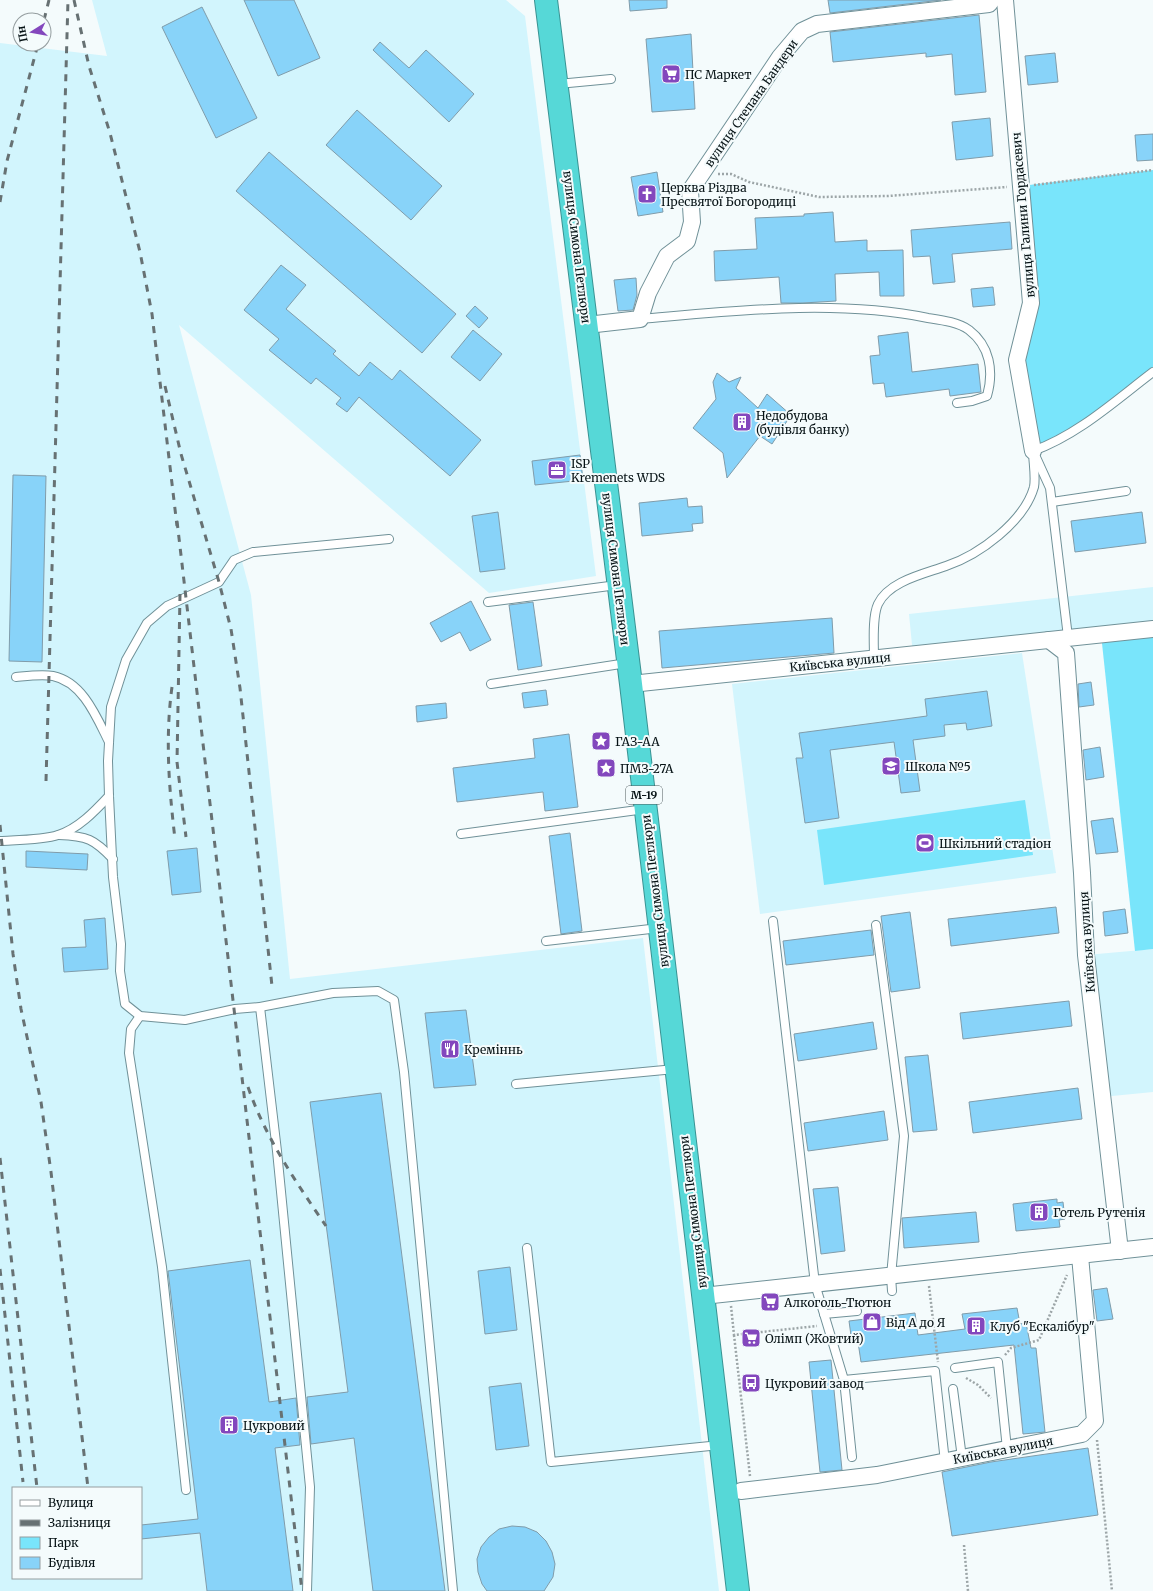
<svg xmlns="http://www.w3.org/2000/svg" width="1153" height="1591" viewBox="0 0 1153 1591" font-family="Merriweather,serif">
  <rect width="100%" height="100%" fill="#f4fbfc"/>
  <!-- built -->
  <g fill="#d2f5fd" fill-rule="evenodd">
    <path d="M 92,0 L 506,0 L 525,16 L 596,576 L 489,593 L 179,325 L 251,595 L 290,979 L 643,938 L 719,1591 L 0,1591 L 0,43 L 107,56 ZM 13,1488 L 141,1488 L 141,1578 L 13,1578 Z"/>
    <path d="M 1153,587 L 1153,629 L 913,655 L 909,614 Z"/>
    <path d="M 1022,653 L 1056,873 L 760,914 L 732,684 Z"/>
    <path d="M 1153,949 L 1153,1092 L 1102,1097 L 1086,955 Z"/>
  </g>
  <!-- green -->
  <g fill="#79e5fb">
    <path d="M 1153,170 L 1153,372 L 1109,406 L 1033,451 L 1017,360 L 1031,303 L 1021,186 Z"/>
    <path d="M 1153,629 L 1153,949 L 1135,951 L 1101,634 Z"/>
    <path d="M 1025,800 L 1033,855 L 824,885 L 817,830 Z"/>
  </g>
  <!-- building -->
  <g fill="#88d3f9" stroke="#809caa">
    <path d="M 244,0 L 294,0 L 320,58 L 278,76 Z"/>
    <path d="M 629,0 L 667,0 L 667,8 L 630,11 Z"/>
    <path d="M 828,0 L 941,0 L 830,13 Z"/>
    <path d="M 202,7 L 257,118 L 216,138 L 162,27 Z"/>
    <path d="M 979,15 L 986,92 L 955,95 L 952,54 L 926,57 L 926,53 L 833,62 L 830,32 Z"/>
    <path d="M 691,34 L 695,109 L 652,112 L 646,39 Z"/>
    <path d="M 380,42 L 409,68 L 426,50 L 474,94 L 449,122 L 373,50 Z"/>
    <path d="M 1055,53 L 1058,82 L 1028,85 L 1025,56 Z"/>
    <path d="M 357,110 L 442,186 L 411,220 L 326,145 Z"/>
    <path d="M 990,118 L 993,156 L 956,160 L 952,122 Z"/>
    <path d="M 1153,134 L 1153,160 L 1137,161 L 1135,135 Z"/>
    <path d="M 269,152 L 456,314 L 422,353 L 236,191 Z"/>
    <path d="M 657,172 L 663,212 L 638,216 L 631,177 Z"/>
    <path d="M 833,212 L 835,242 L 867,240 L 867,251 L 903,250 L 904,296 L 880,296 L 879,272 L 835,274 L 836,301 L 803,303 L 781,303 L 779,277 L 715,281 L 714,251 L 757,249 L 755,218 L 804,216 L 804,214 Z"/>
    <path d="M 1010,222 L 1012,249 L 952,254 L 955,282 L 933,284 L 930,256 L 913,257 L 911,230 Z"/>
    <path d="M 281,265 L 306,285 L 286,309 L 336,351 L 333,354 L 359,376 L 370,362 L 392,380 L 400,370 L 481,440 L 450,476 L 359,397 L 347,412 L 336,404 L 341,398 L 316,378 L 311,384 L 269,350 L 279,339 L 244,310 Z"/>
    <path d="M 636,278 L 637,295 L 633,310 L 618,311 L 614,280 Z"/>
    <path d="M 993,287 L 995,305 L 973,307 L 971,289 Z"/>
    <path d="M 475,306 L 488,318 L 479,328 L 466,316 Z"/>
    <path d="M 473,330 L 502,354 L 480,381 L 451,357 Z"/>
    <path d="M 908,332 L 912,372 L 978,364 L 981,392 L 950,396 L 949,389 L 886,397 L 884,383 L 873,384 L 870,356 L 880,355 L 878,336 Z"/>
    <path d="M 717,373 L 729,382 L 741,377 L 736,388 L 758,408 L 767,394 L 791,415 L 772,444 L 760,436 L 727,478 L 723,453 L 693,428 L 716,399 L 713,382 Z"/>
    <path d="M 580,455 L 583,480 L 535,485 L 532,461 Z"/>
    <path d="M 13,475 L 46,476 L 42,662 L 9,661 Z"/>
    <path d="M 687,498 L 688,507 L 702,506 L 703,523 L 692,524 L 693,531 L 642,536 L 639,503 Z"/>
    <path d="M 498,512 L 505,569 L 480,572 L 472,516 Z"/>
    <path d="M 1142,512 L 1146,543 L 1075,552 L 1071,521 Z"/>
    <path d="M 471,601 L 491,640 L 470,651 L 460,632 L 441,642 L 430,623 Z"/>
    <path d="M 533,602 L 542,666 L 518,670 L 509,605 Z"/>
    <path d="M 832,618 L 834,653 L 662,668 L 659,631 Z"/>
    <path d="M 1091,682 L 1094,705 L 1079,707 L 1078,684 Z"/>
    <path d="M 546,690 L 548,705 L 524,708 L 522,693 Z"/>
    <path d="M 987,691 L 992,726 L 967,730 L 966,723 L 944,725 L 945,736 L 913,740 L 920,791 L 901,793 L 894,742 L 830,750 L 839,818 L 805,823 L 796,758 L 803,758 L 799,733 L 927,716 L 925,699 Z"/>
    <path d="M 446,703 L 447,718 L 417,722 L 416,706 Z"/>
    <path d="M 569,734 L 578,807 L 545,811 L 543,792 L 457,802 L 453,768 L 535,758 L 533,739 Z"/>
    <path d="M 1100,747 L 1104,777 L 1086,780 L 1083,750 Z"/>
    <path d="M 1113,818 L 1118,852 L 1096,854 L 1091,821 Z"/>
    <path d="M 570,833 L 582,931 L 561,934 L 549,836 Z"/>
    <path d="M 197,848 L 201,892 L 172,895 L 167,851 Z"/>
    <path d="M 26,851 L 88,854 L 87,870 L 26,867 Z"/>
    <path d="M 1056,907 L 1059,933 L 951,946 L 948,919 Z"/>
    <path d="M 1125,909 L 1128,933 L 1105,936 L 1103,912 Z"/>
    <path d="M 910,912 L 920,988 L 891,992 L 881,916 Z"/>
    <path d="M 105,918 L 108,969 L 64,972 L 62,948 L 86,947 L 84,920 Z"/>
    <path d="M 871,930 L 874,955 L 786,965 L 783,941 Z"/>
    <path d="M 1069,1001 L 1072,1026 L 963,1039 L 960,1013 Z"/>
    <path d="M 466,1010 L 476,1085 L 434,1088 L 425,1013 Z"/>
    <path d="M 873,1022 L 877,1049 L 798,1061 L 794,1034 Z"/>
    <path d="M 928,1055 L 937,1130 L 913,1132 L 905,1057 Z"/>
    <path d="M 1078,1088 L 1082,1119 L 973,1133 L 969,1102 Z"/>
    <path d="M 381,1093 L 445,1591 L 373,1591 L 354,1438 L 311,1444 L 307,1397 L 348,1392 L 310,1102 Z"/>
    <path d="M 884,1111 L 888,1140 L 808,1151 L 804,1123 Z"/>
    <path d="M 838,1187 L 845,1251 L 821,1254 L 813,1189 Z"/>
    <path d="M 1057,1199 L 1057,1203 L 1063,1202 L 1065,1219 L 1059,1220 L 1060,1227 L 1016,1231 L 1013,1204 Z"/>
    <path d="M 976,1212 L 979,1242 L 904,1248 L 902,1218 Z"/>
    <path d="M 250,1260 L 269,1402 L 296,1398 L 300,1445 L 275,1448 L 293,1591 L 207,1591 L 200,1533 L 141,1539 L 141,1525 L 198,1519 L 168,1271 Z"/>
    <path d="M 510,1267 L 517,1330 L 485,1334 L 478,1271 Z"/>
    <path d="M 1107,1288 L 1113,1319 L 1097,1321 L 1093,1290 Z"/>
    <path d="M 1017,1308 L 1020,1324 L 1026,1323 L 1031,1348 L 1036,1348 L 1045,1432 L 1023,1434 L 1014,1345 L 861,1362 L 858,1342 L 852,1343 L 849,1321 L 915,1313 L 918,1335 L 965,1329 L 962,1314 Z"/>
    <path d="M 831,1360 L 842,1470 L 820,1472 L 809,1362 Z"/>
    <path d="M 521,1383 L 529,1446 L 496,1450 L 489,1387 Z"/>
    <path d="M 1088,1448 L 1098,1515 L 952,1536 L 942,1472 L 991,1462 Z"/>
    <path d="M 512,1526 L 525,1527 L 537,1532 L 546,1541 L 552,1552 L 555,1564 L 553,1577 L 544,1591 L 487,1591 L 482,1584 L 478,1572 L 477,1559 L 481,1547 L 489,1537 L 499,1529 Z"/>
  </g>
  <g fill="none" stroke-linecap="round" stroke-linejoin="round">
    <!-- lane casing -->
    <g stroke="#709198" stroke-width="10">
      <g id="lane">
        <path d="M 558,84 L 611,79"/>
        <path d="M 640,319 C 734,311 835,299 928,318 C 941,320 958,322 969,330 C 990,346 994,371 987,396 L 972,401 L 957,403"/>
        <path d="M 1033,451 C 1078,435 1116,400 1153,372"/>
        <path d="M 1035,455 L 1050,488 L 1068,637"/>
        <path d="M 1052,502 L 1126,491"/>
        <path d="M 389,539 L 253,552 L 234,560 L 219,582 L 167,606 L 147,623 L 126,660 L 111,707 L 108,761 L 109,796 L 113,877 L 121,944 L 120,971 L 125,1004 L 140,1016 L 185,1020 L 235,1009 L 260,1007 L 333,993 L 378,991 L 394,1000 L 404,1072 L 453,1591"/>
        <path d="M 488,602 L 617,585"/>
        <path d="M 874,658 C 874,643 872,617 878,604 C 889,581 924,574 946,566 C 979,555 1024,522 1034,487 C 1036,477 1033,461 1033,451"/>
        <path d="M 16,677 C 27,676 42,674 53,676 C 83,682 97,718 109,742"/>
        <path d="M 491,684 L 627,663"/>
        <path d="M 461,834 L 645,809"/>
        <path d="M 59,835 C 87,836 94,839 113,859"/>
        <path d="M 0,841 C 17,840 43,840 58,835 C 78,829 95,811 109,796"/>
        <path d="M 773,921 L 815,1284 L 844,1380 L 852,1457"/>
        <path d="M 876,925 L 904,1136 L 891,1276 L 892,1291"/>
        <path d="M 546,941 L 659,928"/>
        <path d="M 260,1007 L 277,1151 L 310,1487 L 307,1591"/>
        <path d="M 140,1016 L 131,1029 L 129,1053 L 162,1267 L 186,1490"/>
        <path d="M 516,1084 L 675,1069"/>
        <path d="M 527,1248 L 551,1462 L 720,1445"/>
        <path d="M 824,1314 L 857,1311"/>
        <path d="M 955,1368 L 998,1362 L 1007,1449"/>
        <path d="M 844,1380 L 935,1371 L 945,1462"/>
        <path d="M 953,1389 L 962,1458"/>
      </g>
    </g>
    <!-- street casing -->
    <g stroke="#709198" stroke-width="18">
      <g id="street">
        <path d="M 1005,0 L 1031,303 L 1017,360 L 1033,451"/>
        <path d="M 587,325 L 640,319 L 648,293 L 667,256 L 687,241 L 692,222 L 690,191 L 780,57 L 802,31 L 817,24 L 989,4 L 992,0"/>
        <path d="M 1049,640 L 1066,653 L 1082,873 L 1086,955 L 1120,1251"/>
        <path d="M 631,684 L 1153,629"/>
        <path d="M 703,1296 L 1153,1247"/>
        <path d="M 741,1491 L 877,1475 L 1082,1434 L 1095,1421 L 1080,1256"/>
      </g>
    </g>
    <!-- highway casing -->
    <g stroke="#3a9393" stroke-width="24">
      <path id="highway" d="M 546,0 L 631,684 L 738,1591"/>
    </g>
    <!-- path -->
    <g stroke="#9ca5a7" stroke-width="2.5" stroke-dasharray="2 2" stroke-linecap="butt">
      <path d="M 718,174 L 731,174 L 749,182 L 819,197 L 888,196 L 1007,187"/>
      <path d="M 1034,185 L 1153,170"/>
      <path d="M 929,1286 L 938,1362"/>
      <path d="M 731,1306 L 734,1335 L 817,1326"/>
      <path d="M 734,1335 L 750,1476"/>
      <path d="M 1005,1355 L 1011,1348 L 1039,1340 L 1067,1275"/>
      <path d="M 966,1378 L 978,1385 L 991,1398"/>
      <path d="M 1097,1440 L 1112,1591"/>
      <path d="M 964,1545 L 968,1591"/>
    </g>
    <!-- lane -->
    <use href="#lane" stroke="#fff" stroke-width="8"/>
    <!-- street -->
    <use href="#street" stroke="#fff" stroke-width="16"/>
    <!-- highway -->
    <use href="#highway" stroke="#56d8d7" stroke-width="22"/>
    <!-- rail -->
    <g stroke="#677173" stroke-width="3" stroke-dasharray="7 7" stroke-linecap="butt">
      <path d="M 74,0 L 89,66 L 110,133 L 140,252 L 152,314 L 177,526"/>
      <path d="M 44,20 L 49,0"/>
      <path d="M 0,202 L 7,161 L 38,44"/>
      <path d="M 165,386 L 181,454 L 219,582 L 231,629 L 240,688 L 272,986"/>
      <path d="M 177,521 L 302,1591"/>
      <path d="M 180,594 L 177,762 L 186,837"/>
      <path d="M 172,687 C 165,738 169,788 175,839"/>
      <path d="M 46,781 L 68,0"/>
      <path d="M 0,825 L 13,954 L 21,1009 L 41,1102 L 51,1172 L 88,1488"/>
      <path d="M 248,1087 C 266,1139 296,1182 326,1226"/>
      <path d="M 0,1158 L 37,1488"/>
      <path d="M 0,1269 L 23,1482"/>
    </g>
  </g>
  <!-- icons -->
  <defs>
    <g id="supermarket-square" transform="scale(1)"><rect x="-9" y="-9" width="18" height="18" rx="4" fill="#8347bd" stroke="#f4fbfc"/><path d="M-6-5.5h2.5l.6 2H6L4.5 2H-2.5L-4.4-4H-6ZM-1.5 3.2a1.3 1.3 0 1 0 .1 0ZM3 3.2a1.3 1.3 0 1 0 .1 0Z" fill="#fff"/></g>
    <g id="church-square" transform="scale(1)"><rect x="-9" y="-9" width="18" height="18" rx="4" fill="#8347bd" stroke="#f4fbfc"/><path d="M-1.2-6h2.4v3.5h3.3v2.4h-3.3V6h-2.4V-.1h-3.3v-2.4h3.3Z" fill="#fff"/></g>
    <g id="building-square" transform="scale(1)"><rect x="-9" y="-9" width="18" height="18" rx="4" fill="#8347bd" stroke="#f4fbfc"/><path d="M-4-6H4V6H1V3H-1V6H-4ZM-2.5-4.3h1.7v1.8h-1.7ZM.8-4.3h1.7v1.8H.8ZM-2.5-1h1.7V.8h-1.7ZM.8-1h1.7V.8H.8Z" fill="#fff"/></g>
    <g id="office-square" transform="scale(1)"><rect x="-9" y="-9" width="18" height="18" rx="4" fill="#8347bd" stroke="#f4fbfc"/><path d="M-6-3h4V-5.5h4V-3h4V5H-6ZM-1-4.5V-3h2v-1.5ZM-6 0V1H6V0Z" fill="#fff"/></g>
    <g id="sight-square" transform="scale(1)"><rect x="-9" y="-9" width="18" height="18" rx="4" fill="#8347bd" stroke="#f4fbfc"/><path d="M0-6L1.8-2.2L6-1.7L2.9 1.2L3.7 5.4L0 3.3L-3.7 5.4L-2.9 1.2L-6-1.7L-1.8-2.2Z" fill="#fff"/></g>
    <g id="school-square" transform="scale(1)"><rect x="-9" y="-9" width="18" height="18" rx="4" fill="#8347bd" stroke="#f4fbfc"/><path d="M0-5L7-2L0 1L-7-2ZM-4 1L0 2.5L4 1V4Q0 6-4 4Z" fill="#fff"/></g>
    <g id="stadium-square" transform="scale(1)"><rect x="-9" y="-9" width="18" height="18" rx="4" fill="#8347bd" stroke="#f4fbfc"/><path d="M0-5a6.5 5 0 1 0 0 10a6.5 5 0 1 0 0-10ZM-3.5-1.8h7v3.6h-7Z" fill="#fff"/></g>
    <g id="restaurant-square" transform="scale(1)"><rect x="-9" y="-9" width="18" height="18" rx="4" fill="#8347bd" stroke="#f4fbfc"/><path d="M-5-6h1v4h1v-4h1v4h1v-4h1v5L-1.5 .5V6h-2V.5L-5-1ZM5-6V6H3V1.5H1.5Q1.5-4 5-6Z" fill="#fff"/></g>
    <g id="shop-square" transform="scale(1)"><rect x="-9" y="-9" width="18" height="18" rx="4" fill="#8347bd" stroke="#f4fbfc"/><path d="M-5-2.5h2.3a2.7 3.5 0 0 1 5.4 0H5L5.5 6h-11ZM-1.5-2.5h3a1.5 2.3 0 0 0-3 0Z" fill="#fff"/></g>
    <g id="bus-square" transform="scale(1)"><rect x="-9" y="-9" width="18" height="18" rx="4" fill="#8347bd" stroke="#f4fbfc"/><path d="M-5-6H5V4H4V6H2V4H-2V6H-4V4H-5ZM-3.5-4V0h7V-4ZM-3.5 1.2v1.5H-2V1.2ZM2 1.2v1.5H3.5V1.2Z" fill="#fff"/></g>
  </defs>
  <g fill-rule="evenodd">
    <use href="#supermarket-square" x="671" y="74"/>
    <use href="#church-square" x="647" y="194"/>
    <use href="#building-square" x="742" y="422"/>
    <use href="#office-square" x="557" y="470"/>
    <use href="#sight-square" x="601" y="741"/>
    <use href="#school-square" x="891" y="766"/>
    <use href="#sight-square" x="606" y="768"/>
    <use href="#stadium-square" x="925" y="843"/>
    <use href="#restaurant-square" x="450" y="1049"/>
    <use href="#building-square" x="1039" y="1212"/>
    <use href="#supermarket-square" x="770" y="1302"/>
    <use href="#shop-square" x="872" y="1322"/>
    <use href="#building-square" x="976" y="1326"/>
    <use href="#supermarket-square" x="751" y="1338"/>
    <use href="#bus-square" x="751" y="1383"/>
    <use href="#building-square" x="229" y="1425"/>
  </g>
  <g text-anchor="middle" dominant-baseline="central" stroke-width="4" stroke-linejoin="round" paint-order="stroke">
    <!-- shield labels -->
    <rect fill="#f4fbfc" stroke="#4d585a" stroke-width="1" x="626" y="786" width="36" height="18" rx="3"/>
    <g font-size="11" font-weight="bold" fill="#061215">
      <text x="644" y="795">М-19</text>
    </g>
    <!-- poi labels -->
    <g font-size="12" fill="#061215" stroke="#f4fbfc" text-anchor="start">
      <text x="685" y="74">ПС Маркет</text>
      <text x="661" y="187">Церква Різдва<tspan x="661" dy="14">Пресвятої Богородиці</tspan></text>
      <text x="756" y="415">Недобудова<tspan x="756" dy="14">(будівля банку)</tspan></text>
      <text x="571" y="463">ISP<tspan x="571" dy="14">Kremenets WDS</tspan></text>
      <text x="615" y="741">ГАЗ-АА</text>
      <text x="905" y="766">Школа №5</text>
      <text x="620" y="768">ПМЗ-27А</text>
      <text x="939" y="843">Шкільний стадіон</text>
      <text x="464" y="1049">Креміннь</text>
      <text x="1053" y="1212">Готель Рутенія</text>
      <text x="784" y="1302">Алкоголь-Тютюн</text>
      <text x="886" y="1322">Від А до Я</text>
      <text x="990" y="1326">Клуб "Ескалібур"</text>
      <text x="765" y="1338">Олімп (Жовтий)</text>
      <text x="765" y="1383">Цукровий завод</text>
      <text x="243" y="1425">Цукровий</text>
    </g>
    <!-- street labels -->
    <g font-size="12" fill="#061215" stroke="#f4fbfc">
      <text transform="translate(751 103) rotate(-55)">вулиця Степана Бандери</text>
      <text transform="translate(1023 215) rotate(-95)">вулиця Галини Гордасевич</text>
      <text transform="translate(577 247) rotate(83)">вулиця Симона Петлюри</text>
      <text transform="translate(616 569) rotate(83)">вулиця Симона Петлюри</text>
      <text transform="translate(840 662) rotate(-6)">Київська вулиця</text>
      <text transform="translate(655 891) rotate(-97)">вулиця Симона Петлюри</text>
      <text transform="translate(1087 942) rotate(-94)">Київська вулиця</text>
      <text transform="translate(693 1212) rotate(-97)">вулиця Симона Петлюри</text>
      <text transform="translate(1003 1450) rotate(-11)">Київська вулиця</text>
    </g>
  </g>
  <!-- legend -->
  <rect x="12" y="1487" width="130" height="92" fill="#f4fbfc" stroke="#959ea0"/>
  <rect x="20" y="1500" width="20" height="6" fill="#ffffff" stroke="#959ea0"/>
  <text x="48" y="1507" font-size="12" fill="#061215">Вулиця</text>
  <rect x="20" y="1520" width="20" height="6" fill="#677173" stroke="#959ea0"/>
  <text x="48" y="1527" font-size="12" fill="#061215">Залізниця</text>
  <rect x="20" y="1537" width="20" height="12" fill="#79e5fb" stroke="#959ea0"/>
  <text x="48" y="1547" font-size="12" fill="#061215">Парк</text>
  <rect x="20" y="1557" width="20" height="12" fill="#88d3f9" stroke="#959ea0"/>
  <text x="48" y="1567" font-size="12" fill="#061215">Будівля</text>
  <!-- north arrow -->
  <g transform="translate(32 32) rotate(259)"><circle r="19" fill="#f4fbfc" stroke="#959ea0"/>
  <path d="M0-3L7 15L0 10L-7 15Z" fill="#8347bd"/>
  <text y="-6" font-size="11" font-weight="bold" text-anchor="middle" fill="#061215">Пн</text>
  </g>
</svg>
